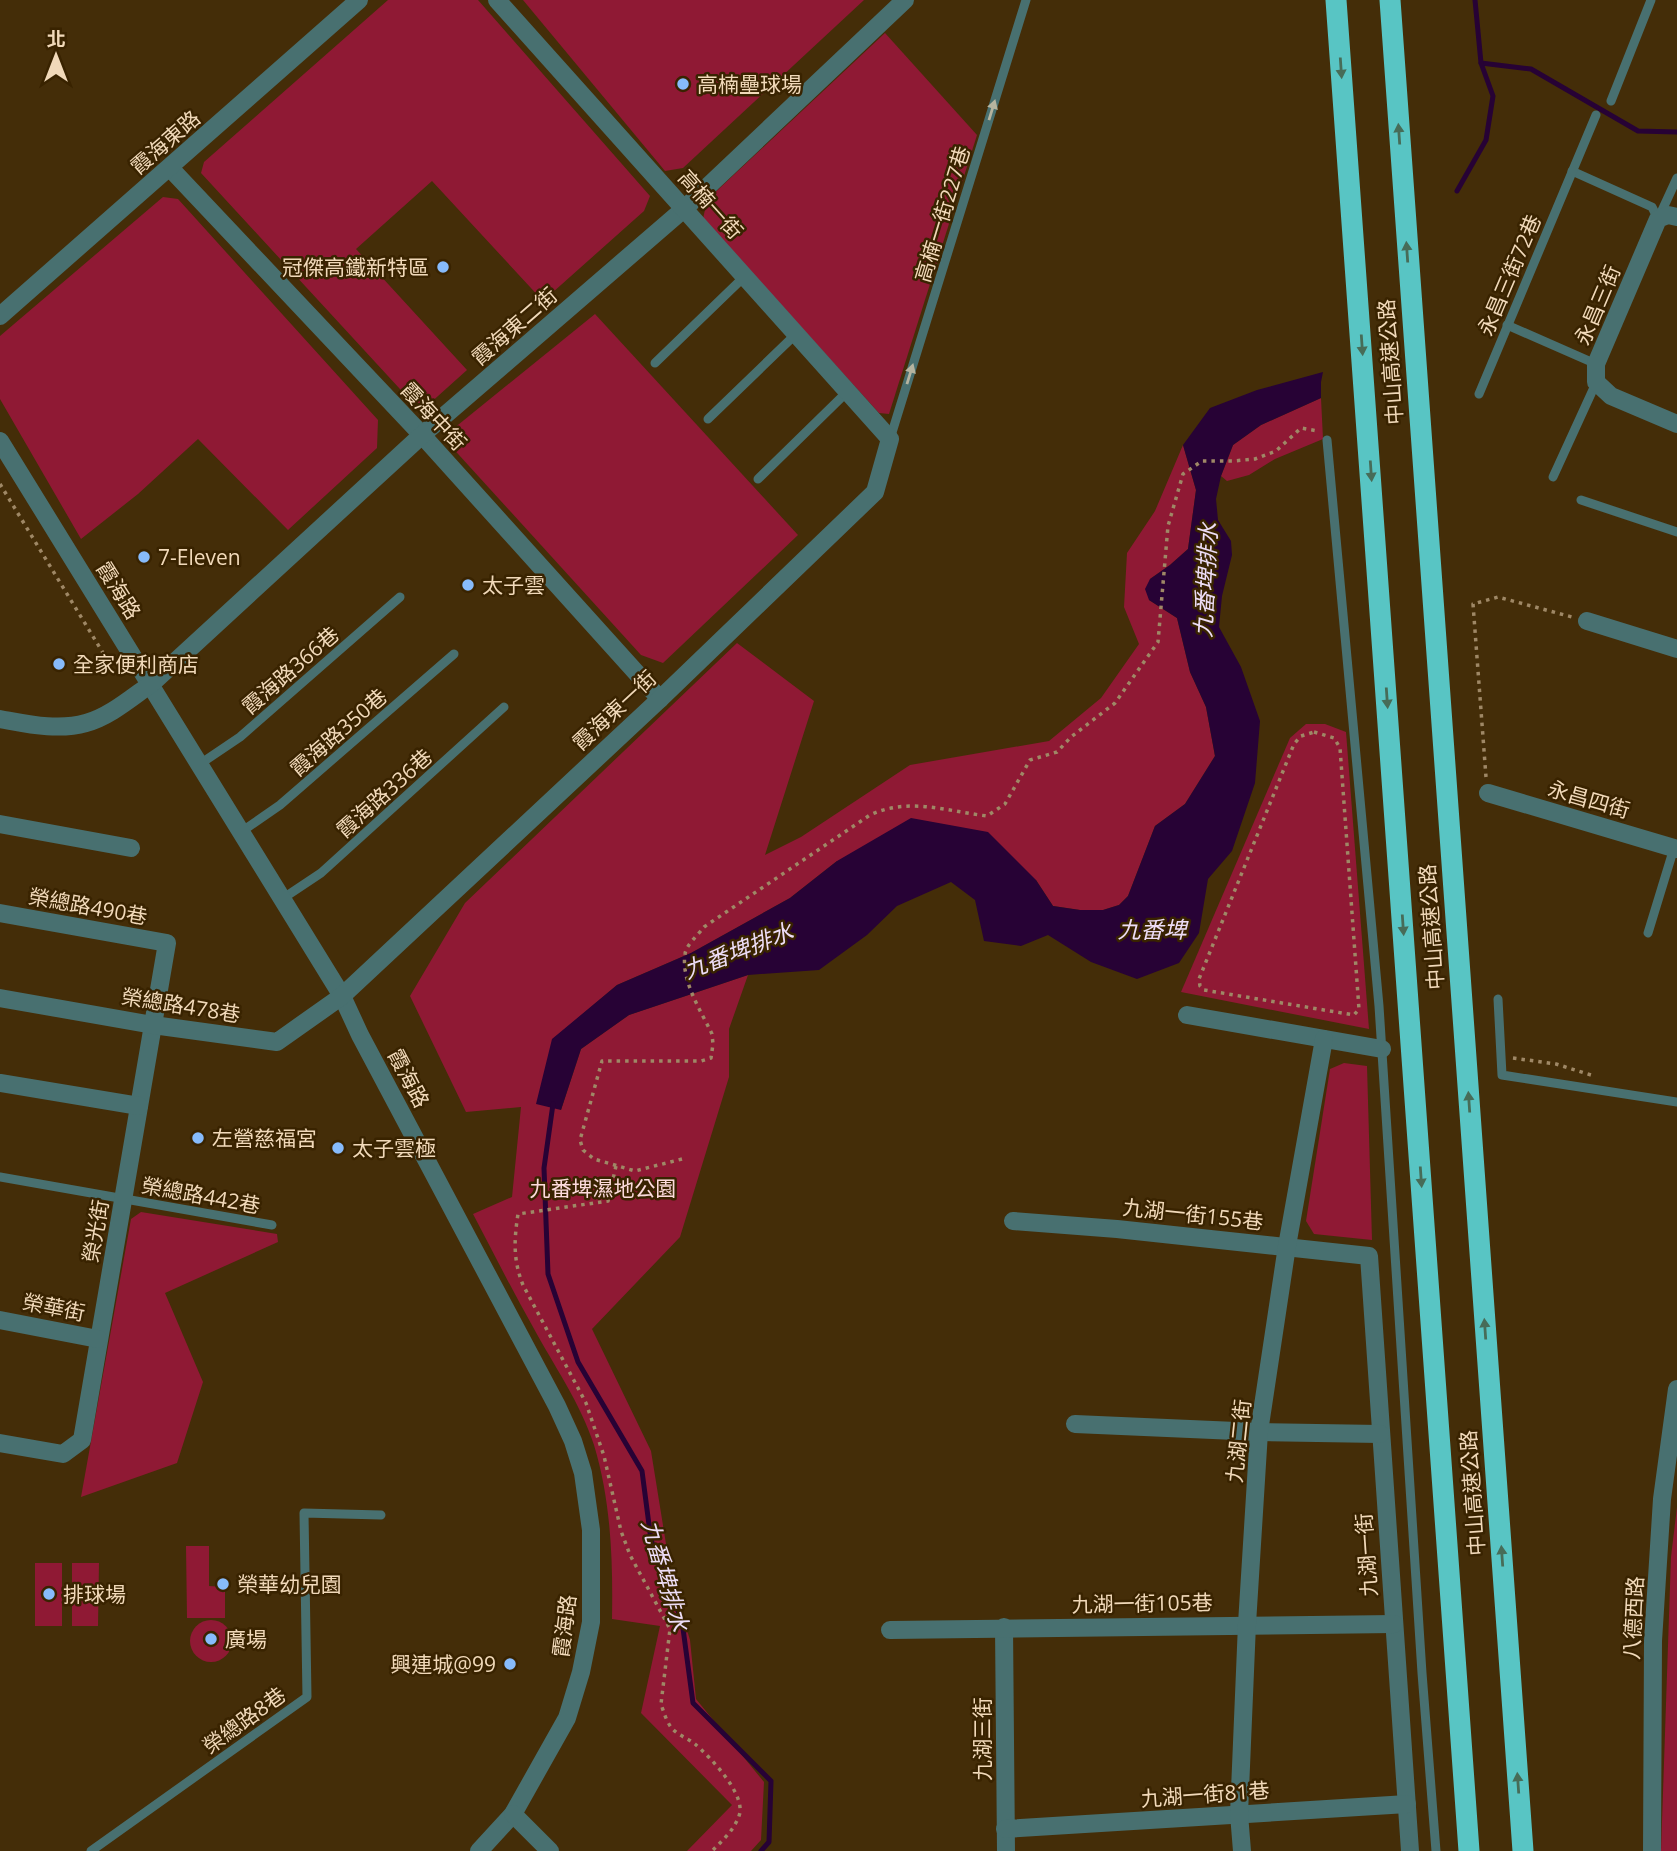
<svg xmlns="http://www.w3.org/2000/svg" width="1677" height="1851" viewBox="0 0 1677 1851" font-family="'Open Sans','Noto Sans TC',sans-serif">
  <rect width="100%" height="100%" fill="#442d08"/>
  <!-- green -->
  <g fill="#8f1934">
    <path d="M 388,0 L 478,0 L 650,196 L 644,211 L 543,301 L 432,181 L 356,249 L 467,370 L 428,405 L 411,401 L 201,173 L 204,162 Z"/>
    <path d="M 523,0 L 864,0 L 683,168 L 665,171 Z"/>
    <path d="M 885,33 L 977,135 L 889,414 L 879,413 L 703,219 L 707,200 Z"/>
    <path d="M 163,197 L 178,199 L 378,420 L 377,448 L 288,530 L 198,439 L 138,494 L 81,539 L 0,399 L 0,336 Z"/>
    <path d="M 595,314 L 798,535 L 663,663 L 641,655 L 449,444 L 453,429 Z"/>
    <path d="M 1321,398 L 1323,439 L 1275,459 L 1249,475 L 1227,481 L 1221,476 L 1233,445 L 1261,425 Z"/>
    <path d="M 1183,445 L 1196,490 L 1188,549 L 1170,565 L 1150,579 L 1149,600 L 1177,618 L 1190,672 L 1206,707 L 1215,756 L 1185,804 L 1155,826 L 1128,896 L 1119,905 L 1103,910 L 1080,910 L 1053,906 L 1036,880 L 837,861 L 790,898 L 691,953 L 617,985 L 552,1040 L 561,1110 L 581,1049 L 629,1015 L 748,975 L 729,1029 L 729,1077 L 680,1237 L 592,1329 L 651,1451 L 672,1581 L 690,1640 L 696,1699 L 764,1782 L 761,1840 L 751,1851 L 687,1851 L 732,1805 L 641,1713 L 660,1626 L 612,1619 C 613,1560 611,1501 594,1445 C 580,1402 554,1366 533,1327 C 512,1290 493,1252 473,1214 L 512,1197 L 521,1107 L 466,1112 L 410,996 L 465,903 L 737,643 L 814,701 L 765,855 L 801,837 L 910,765 L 1049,741 L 1101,698 L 1139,644 L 1124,607 L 1127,553 L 1155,511 Z"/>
    <path d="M 1306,724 L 1325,724 L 1346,732 L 1369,1029 L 1181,992 L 1290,738 Z"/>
    <path d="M 1344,1063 L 1367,1066 L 1372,1240 L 1314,1234 L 1306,1221 L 1330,1069 Z"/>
    <path d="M 141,1212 L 277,1234 L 278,1242 L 165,1293 L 203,1382 L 177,1463 L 81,1497 L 131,1219 Z"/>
    <path d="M 1677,1507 L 1677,1851 L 1661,1851 L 1671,1557 Z"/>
    <path d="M 186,1546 L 209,1546 L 209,1586 L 225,1587 L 225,1618 L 187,1618 Z"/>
    <rect x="35" y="1563" width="27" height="63"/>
    <path d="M 72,1563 L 99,1563 L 98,1626 L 72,1626 Z"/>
    <circle cx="211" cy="1641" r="21"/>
  </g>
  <!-- water -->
  <path fill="#270235" d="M 1323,372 L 1321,382 L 1321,398 L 1261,425 L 1233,445 L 1221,476 L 1216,499 L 1218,520 L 1231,541 L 1232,555 L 1222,596 L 1219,627 L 1241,667 L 1260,721 L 1255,783 L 1232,851 L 1208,879 L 1199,933 L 1179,963 L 1137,979 L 1091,962 L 1048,935 L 1021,946 L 984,941 L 975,900 L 951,882 L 897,906 L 867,935 L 819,970 L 748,975 L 629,1015 L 581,1049 L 561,1110 L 536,1104 L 552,1039 L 617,985 L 691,953 L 790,898 L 837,861 L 911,818 L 988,832 L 1036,880 L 1053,906 L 1080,910 L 1103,910 L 1119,905 L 1128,896 L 1155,826 L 1185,804 L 1215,756 L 1206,707 L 1190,672 L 1177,618 L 1149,600 L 1145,589 L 1150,579 L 1170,565 L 1188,549 L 1196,490 L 1183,445 L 1210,408 L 1257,390 Z"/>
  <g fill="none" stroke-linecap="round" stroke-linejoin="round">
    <!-- stream -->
    <g stroke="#270235" stroke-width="5">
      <path d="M 1481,63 L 1531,69 L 1638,131 L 1677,132"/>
      <path d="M 1457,191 L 1486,140 L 1493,96 L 1481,63 L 1475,0"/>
      <path d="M 553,1104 L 544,1168 L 548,1274 L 578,1362 L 642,1471 L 651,1540 L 682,1621 L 693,1703 L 771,1781 L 769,1842 L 761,1851"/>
    </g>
    <!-- path -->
    <g stroke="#9f8866" stroke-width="3.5" stroke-dasharray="3.5 5" stroke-linecap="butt">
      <path d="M 0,484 L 111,666"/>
      <path d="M 1314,732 L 1334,738 L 1340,748 L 1359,1009 L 1354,1015 L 1204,990 L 1200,986 L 1199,979 L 1294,744 L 1301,736 Z"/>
      <path d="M 1486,777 L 1473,604 L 1498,597 L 1572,617"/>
      <path d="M 1513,1058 L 1556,1064 L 1591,1075"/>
      <path d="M 682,1159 L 635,1171 L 594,1159 L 583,1150 L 580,1140 L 602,1061 L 701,1061 L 711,1058 L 713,1044 L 712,1034 C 701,1011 681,981 685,954 C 686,945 698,935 704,927 L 870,815 C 908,797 946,811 987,816 L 1005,804 L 1030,760 L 1057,752 L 1071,737 L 1115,703 L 1158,642 L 1168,526 L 1183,474 L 1202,461 L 1233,461 L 1255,459 L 1276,451 L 1301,428 L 1318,431"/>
      <path d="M 616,1166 L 608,1201 L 518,1214 C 514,1240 513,1260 523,1285 L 586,1403 L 604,1456 L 621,1531 L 630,1555 L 670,1629 L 661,1704 C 664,1713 668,1727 676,1732 C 682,1737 689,1739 695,1744 C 710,1757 747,1795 739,1816 C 734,1830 722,1841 712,1851"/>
    </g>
    <!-- lane -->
    <g stroke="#487070" stroke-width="9">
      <path d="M 1611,101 L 1651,0"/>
      <path d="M 1572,171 L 1652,207 L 1658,219"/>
      <path d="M 1659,217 L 1677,178"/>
      <path d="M 1507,325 L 1596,364"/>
      <path d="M 655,363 L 745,276"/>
      <path d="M 1479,394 L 1596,115"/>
      <path d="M 708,419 L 796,334"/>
      <path d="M 890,439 L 1026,0"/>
      <path d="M 1327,440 L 1379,1006 L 1422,1673 L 1436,1851"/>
      <path d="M 1553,477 L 1596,383"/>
      <path d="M 758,479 L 848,391"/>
      <path d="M 1581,500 L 1677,532"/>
      <path d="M 200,764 L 240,737 L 400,597"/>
      <path d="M 241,832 L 280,805 L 454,654"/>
      <path d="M 282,899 L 321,873 L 504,707"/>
      <path d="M 1648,933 L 1674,848"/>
      <path d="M 1498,999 L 1502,1075 L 1677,1102"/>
      <path d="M 0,1177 L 272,1225"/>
      <path d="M 91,1851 L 307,1697 L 304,1513 L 381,1515"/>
    </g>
    <!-- street -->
    <g stroke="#487070" stroke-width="18">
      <path d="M 170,168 L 422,435 L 660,699"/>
      <path d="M 1677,217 L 1668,215 L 1658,219 L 1596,364 L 1596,382 L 1611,396 L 1677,424"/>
      <path d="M 0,316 L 359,0"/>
      <path d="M 0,441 L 342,996 L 360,1035 L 557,1406 L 573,1441 L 583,1473 L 591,1530 L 591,1622 L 581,1672 L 567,1718 L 513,1814 L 479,1851"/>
      <path d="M 1587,621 L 1677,649"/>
      <path d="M 0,719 C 28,724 58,731 86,723 C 109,717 131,698 151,684 L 422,435 L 685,208 L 905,0"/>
      <path d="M 1488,793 L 1677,849"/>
      <path d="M 0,824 L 131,848"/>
      <path d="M 0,913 L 167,943 L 82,1440 L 63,1454 L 0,1443"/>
      <path d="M 0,998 L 153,1025 L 277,1042 L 342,996 L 660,699 L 875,492 L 890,439 L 497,0"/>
      <path d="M 1187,1015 L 1382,1049"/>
      <path d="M 0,1083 L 139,1106"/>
      <path d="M 1013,1221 L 1117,1229 L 1369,1256 L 1410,1851"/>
      <path d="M 0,1320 L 98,1339"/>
      <path d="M 1075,1424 L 1259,1432 L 1380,1434"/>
      <path d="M 1004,1627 L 1006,1851"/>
      <path d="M 890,1630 L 1394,1624"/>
      <path d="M 513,1814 L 550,1851"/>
      <path d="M 1005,1829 L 1407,1804"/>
      <path d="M 1242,1851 L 1239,1814 L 1247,1624 L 1259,1432 L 1287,1246 L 1324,1039"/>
      <path d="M 1652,1851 L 1653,1641 L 1662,1499 L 1677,1389"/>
    </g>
    <!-- highway -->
    <g stroke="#58c5c4" stroke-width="21">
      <path d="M 1336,0 L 1469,1851"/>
      <path d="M 1390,0 L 1523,1851"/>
    </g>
  </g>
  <!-- one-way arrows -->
  <defs><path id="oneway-solid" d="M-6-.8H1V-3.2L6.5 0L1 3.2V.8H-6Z" transform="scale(1.75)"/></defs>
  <g fill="#476c58">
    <use href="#oneway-solid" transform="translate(1341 68) rotate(86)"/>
    <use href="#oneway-solid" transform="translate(1399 134) rotate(-94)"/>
    <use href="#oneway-solid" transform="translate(1407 252) rotate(-94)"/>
    <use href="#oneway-solid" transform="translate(1362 345) rotate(86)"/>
    <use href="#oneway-solid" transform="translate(1371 471) rotate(86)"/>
    <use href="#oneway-solid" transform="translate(1387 698) rotate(86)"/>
    <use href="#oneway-solid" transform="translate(1403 925) rotate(86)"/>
    <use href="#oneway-solid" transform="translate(1469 1102) rotate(-94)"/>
    <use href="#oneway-solid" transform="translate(1421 1177) rotate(86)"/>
    <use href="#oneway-solid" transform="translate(1485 1329) rotate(-94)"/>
    <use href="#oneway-solid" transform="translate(1502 1556) rotate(-94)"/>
    <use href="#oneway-solid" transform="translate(1518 1783) rotate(-94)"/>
  </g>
  <g fill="#b6b49f">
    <use href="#oneway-solid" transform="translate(992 110) rotate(-73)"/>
    <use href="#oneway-solid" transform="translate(910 374) rotate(-73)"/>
  </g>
  <!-- markers -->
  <g fill="#87bbfb" stroke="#392300" stroke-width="2.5">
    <circle cx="683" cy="84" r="7"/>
    <circle cx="443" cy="267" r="7"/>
    <circle cx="144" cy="557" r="7"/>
    <circle cx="468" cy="585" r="7"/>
    <circle cx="59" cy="664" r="7"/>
    <circle cx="198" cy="1138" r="7"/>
    <circle cx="338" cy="1148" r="7"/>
    <circle cx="223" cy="1584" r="7"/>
    <circle cx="49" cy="1594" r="7"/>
    <circle cx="211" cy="1639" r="7"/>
    <circle cx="510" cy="1664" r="7"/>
  </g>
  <g text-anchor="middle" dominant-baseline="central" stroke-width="5" stroke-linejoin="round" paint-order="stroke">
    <!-- poi labels -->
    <g font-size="21" fill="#f1d9b9" stroke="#392300" text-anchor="start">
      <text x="697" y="84">高楠壘球場</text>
      <text x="429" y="267" text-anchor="end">冠傑高鐵新特區</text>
      <text x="158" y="557">7-Eleven</text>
      <text x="482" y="585">太子雲</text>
      <text x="73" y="664">全家便利商店</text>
      <text x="212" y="1138">左營慈福宮</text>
      <text x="352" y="1148">太子雲極</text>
      <text x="237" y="1584">榮華幼兒園</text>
      <text x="63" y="1594">排球場</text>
      <text x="225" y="1639">廣場</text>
      <text x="496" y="1664" text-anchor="end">興連城@99</text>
    </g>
    <!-- street labels -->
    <g font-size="21" fill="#f1d9b9" stroke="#392300">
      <text transform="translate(165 142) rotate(-41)">霞海東路</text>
      <text transform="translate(711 204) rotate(48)">高楠一街</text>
      <text transform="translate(942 214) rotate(-73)">高楠一街227巷</text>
      <text transform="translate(1509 275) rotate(-67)">永昌三街72巷</text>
      <text transform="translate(1597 305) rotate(-67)">永昌三街</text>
      <text transform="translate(514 326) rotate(-41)">霞海東二街</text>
      <text transform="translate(1390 362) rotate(-94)">中山高速公路</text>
      <text transform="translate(434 416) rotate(47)">霞海中街</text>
      <text transform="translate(119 590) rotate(58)">霞海路</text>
      <text transform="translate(290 670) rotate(-41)">霞海路366巷</text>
      <text transform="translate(614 710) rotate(-43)">霞海東一街</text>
      <text transform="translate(338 732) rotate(-41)">霞海路350巷</text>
      <text transform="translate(384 793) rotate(-42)">霞海路336巷</text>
      <text transform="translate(1589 799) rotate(16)">永昌四街</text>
      <text transform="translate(88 906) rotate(10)">榮總路490巷</text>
      <text transform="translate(1431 927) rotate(-94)">中山高速公路</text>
      <text transform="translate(181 1005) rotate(9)">榮總路478巷</text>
      <text transform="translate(409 1078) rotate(62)">霞海路</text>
      <text transform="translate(201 1195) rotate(10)">榮總路442巷</text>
      <text transform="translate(1193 1214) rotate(6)">九湖一街155巷</text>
      <text transform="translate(95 1231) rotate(-80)">榮光街</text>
      <text transform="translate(54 1307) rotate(11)">榮華街</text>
      <text transform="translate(1238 1441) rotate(-84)">九湖二街</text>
      <text transform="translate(1472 1493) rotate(-94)">中山高速公路</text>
      <text transform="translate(1366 1555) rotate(-94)">九湖一街</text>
      <text transform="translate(1142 1603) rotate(-1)">九湖一街105巷</text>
      <text transform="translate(1633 1618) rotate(-87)">八德西路</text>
      <text transform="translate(564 1626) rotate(-83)">霞海路</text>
      <text transform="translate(244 1720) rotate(-36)">榮總路8巷</text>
      <text transform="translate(982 1739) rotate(-90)">九湖三街</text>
      <text transform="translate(1205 1794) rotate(-4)">九湖一街81巷</text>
    </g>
    <!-- park labels -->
    <g font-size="21" fill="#fddbdc" stroke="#392300">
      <text x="603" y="1188">九番埤濕地公園</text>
    </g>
    <!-- water labels -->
    <g font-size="23" font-style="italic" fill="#edddf6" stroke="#392300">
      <text transform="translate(1205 580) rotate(-87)">九番埤排水</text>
      <text x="1152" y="929">九番埤</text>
      <text transform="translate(738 950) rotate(-21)">九番埤排水</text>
      <text transform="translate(666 1575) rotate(74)">九番埤排水</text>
    </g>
  </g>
  <!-- north arrow -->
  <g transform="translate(56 56)" stroke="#392300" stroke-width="5" paint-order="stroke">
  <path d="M0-5L12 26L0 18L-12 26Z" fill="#f1d9b9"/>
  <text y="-10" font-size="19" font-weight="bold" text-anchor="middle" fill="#f1d9b9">北</text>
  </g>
</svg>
